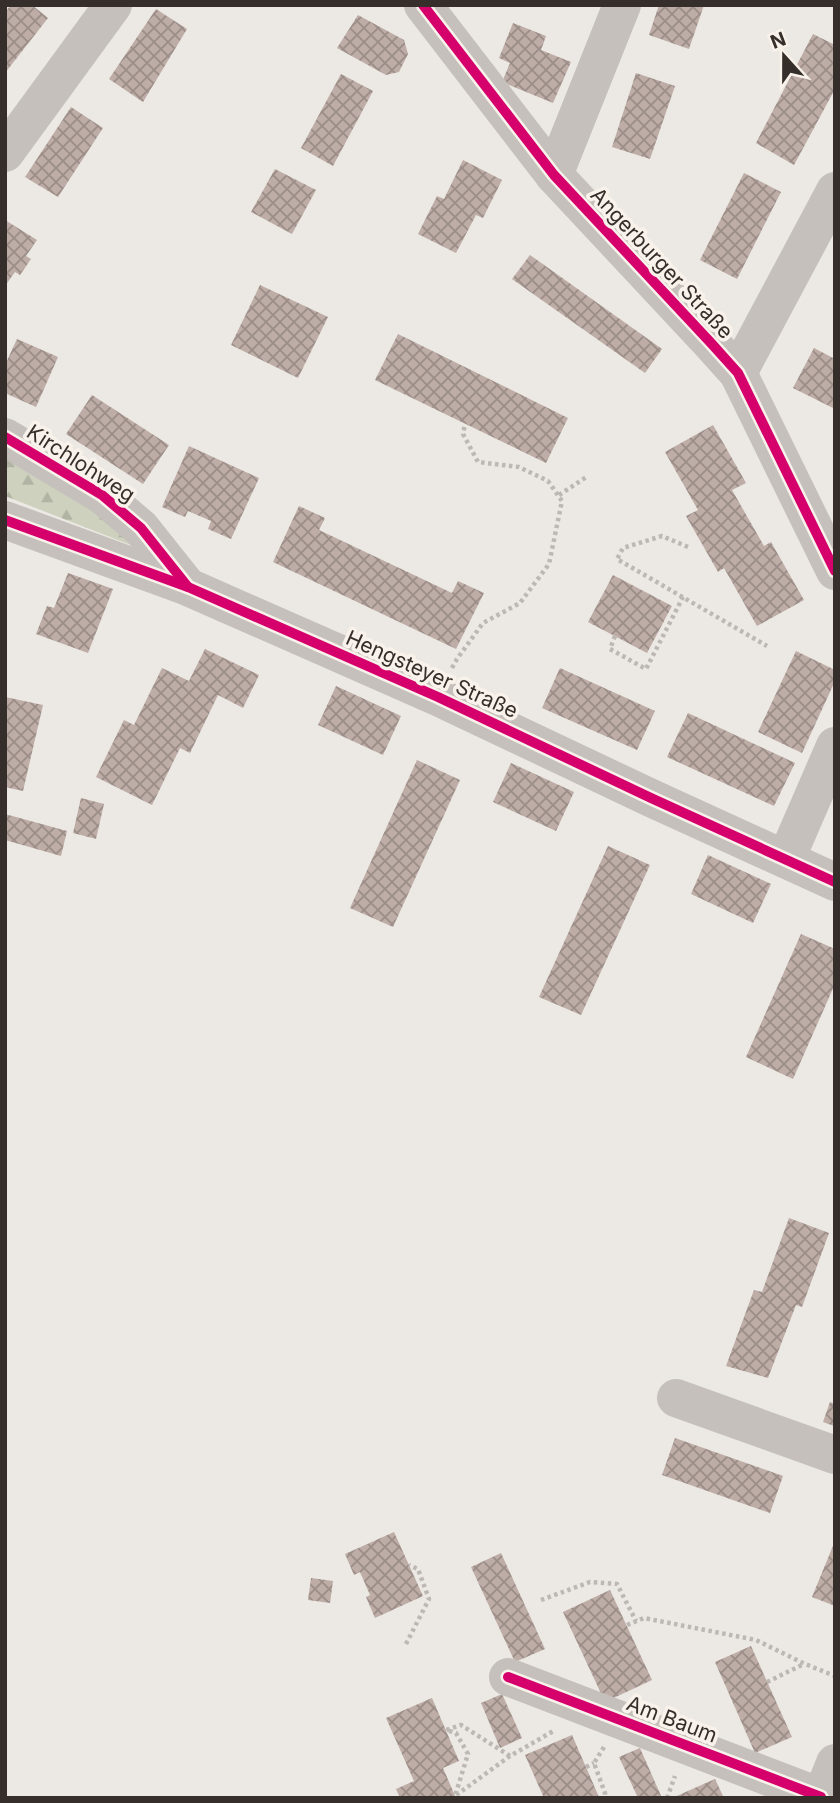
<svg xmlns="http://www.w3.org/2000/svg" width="840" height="1803" viewBox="0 0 840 1803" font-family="Inter,sans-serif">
  <defs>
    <pattern id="forest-firs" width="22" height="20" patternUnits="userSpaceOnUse" patternTransform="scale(1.75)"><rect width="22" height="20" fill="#cdd1be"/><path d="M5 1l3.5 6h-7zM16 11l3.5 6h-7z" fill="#b1b4a3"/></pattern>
    <pattern id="building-cross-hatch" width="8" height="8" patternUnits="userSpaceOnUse" patternTransform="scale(1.75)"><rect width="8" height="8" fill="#beada6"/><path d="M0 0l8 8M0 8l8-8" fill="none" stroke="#9b8d87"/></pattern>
  </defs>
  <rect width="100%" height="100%" fill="#ece8e3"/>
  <!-- forest -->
  <path fill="url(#forest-firs)" d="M 12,454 L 87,498 L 146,551 L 5,496 L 5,461 Z"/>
  <!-- building -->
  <g fill="url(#building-cross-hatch)">
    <path d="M 11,5 L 32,5 L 48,18 L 5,73 L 5,12 Z"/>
    <path d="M 659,5 L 704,5 L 689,49 L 649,35 Z"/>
    <path d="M 156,9 L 187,29 L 143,102 L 109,79 Z"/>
    <path d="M 358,15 L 404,40 L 408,54 L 399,72 L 386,75 L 337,48 Z"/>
    <path d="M 513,23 L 546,36 L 541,50 L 571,62 L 553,103 L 502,82 L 510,63 L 499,58 Z"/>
    <path d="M 813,34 L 835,45 L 835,89 L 794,165 L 756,143 Z"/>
    <path d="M 636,73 L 675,86 L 650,159 L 612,147 Z"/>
    <path d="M 341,74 L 373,91 L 333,166 L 301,148 Z"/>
    <path d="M 71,107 L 103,128 L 58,197 L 25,177 Z"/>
    <path d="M 463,160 L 502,180 L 483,218 L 476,215 L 456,253 L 418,234 L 437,196 L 444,199 Z"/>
    <path d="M 275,169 L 316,190 L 292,234 L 251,212 Z"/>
    <path d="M 744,173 L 781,192 L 737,279 L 700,260 Z"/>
    <path d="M 5,220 L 37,240 L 26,256 L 31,259 L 20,275 L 15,272 L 5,286 Z"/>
    <path d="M 530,255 L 662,349 L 645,373 L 512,279 Z"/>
    <path d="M 260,285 L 328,317 L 298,378 L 231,345 Z"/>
    <path d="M 398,334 L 568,418 L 546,463 L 375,380 Z"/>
    <path d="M 17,339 L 58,357 L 36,407 L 5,393 L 5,365 Z"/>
    <path d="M 814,348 L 835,359 L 835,409 L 793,388 Z"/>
    <path d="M 92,395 L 169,445 L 143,484 L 66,434 Z"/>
    <path d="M 713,425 L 746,483 L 732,490 L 764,546 L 771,542 L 804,600 L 757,626 L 724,568 L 718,572 L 686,516 L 698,510 L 665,452 Z"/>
    <path d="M 189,446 L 259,478 L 231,539 L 208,529 L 211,521 L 188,511 L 185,517 L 162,507 Z"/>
    <path d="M 299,506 L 325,518 L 319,530 L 452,593 L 458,581 L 484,593 L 456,649 L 273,562 Z"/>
    <path d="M 68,573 L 113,589 L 88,653 L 36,634 L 47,606 L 54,608 Z"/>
    <path d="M 613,575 L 672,606 L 647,653 L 588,622 Z"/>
    <path d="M 205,649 L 259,675 L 243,708 L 218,695 L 190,753 L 180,748 L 152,805 L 96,777 L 124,720 L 134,725 L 162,668 L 189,681 Z"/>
    <path d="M 796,651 L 835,670 L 835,681 L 802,753 L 758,732 Z"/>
    <path d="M 560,668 L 655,711 L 637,750 L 542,708 Z"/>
    <path d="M 336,686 L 401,716 L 383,755 L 318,725 Z"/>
    <path d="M 5,697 L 43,705 L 23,791 L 5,787 Z"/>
    <path d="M 688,713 L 795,763 L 774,806 L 667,757 Z"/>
    <path d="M 417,760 L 460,780 L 393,927 L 350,908 Z"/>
    <path d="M 511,763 L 574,792 L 556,831 L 493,802 Z"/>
    <path d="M 81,798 L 104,804 L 96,839 L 73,833 Z"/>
    <path d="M 5,814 L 67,831 L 61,856 L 5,840 Z"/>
    <path d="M 608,846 L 650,865 L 581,1015 L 539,997 Z"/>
    <path d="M 708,855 L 771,884 L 753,923 L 691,894 Z"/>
    <path d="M 801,934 L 835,949 L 835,984 L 793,1079 L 746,1057 Z"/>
    <path d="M 789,1218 L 829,1233 L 802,1307 L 796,1305 L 768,1378 L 726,1366 L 754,1290 L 762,1292 Z"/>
    <path d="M 830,1402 L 835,1404 L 834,1426 L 823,1422 Z"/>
    <path d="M 675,1438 L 783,1476 L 770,1513 L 662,1475 Z"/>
    <path d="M 394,1532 L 423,1596 L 375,1618 L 366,1597 L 370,1595 L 360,1572 L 354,1575 L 345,1554 Z"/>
    <path d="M 835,1541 L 835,1606 L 812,1597 Z"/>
    <path d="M 501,1553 L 545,1649 L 515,1662 L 471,1567 Z"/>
    <path d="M 311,1578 L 333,1581 L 330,1603 L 308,1600 Z"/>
    <path d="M 610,1590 L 652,1680 L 605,1702 L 563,1612 Z"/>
    <path d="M 751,1646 L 792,1737 L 755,1753 L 715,1662 Z"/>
    <path d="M 502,1694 L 522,1738 L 500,1748 L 481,1703 Z"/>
    <path d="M 432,1698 L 459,1761 L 443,1768 L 456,1798 L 400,1798 L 396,1789 L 414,1781 L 386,1718 Z"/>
    <path d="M 572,1735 L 599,1797 L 544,1798 L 525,1755 Z"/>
    <path d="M 640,1748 L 662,1798 L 638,1798 L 619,1757 Z"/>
    <path d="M 715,1779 L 724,1798 L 672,1798 Z"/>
  </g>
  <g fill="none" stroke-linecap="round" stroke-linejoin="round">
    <!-- path -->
    <g stroke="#beb8b4" stroke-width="4.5" stroke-dasharray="3.5 3.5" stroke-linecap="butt">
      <path d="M 559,495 L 588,476"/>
      <path d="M 688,547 L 662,536 L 623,548 L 617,559 L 767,646"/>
      <path d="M 615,636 L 610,649 L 646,669 L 683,597"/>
      <path d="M 452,668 L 457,659 L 483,623 L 520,603 L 549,564 L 562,501 L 548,481 L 519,467 L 478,462 L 463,434 L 465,424"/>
      <path d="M 541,1600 L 590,1582 L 617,1584 L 636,1621"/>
      <path d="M 627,1625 L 644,1618 L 756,1640 L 805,1664 L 835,1676"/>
      <path d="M 406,1644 L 429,1599 L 418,1569 L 409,1565"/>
      <path d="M 767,1682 L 804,1664"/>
      <path d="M 604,1747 L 594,1763 L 605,1793 L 605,1798"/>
      <path d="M 510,1756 L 461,1725 L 446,1730 L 456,1733 L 468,1754 L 455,1796 L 510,1756 L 555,1730"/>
      <path d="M 586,1767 L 594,1763"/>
      <path d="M 667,1798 L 675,1776"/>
    </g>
    <!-- minor -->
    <g stroke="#c5c0bc" stroke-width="38">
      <path d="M 423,5 L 554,175 L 711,343 L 738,373 L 835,571"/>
      <path d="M 5,153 L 113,5"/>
      <path d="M 554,175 L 622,5"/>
      <path d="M 738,373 L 835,191"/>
      <path d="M 5,437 L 102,495 L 141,528 L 188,587"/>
      <path d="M 5,520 L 188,587 L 438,697 L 651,798 L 835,882"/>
      <path d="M 786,859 L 835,746"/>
      <path d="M 676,1398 L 835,1455"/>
      <path d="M 508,1677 L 821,1797"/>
      <path d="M 821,1798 L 835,1763"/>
    </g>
    <!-- cycleway casing -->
    <g stroke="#f8f2eb" stroke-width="15">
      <g id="cycleway">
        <path d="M 423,5 L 554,175 L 711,343 L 738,373 L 835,571"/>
        <path d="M 5,437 L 102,495 L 141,528 L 188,587"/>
        <path d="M 5,520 L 188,587 L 438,697 L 651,798 L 835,882"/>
        <path d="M 508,1677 L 821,1797"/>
      </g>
    </g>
    <!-- cycleway -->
    <use href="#cycleway" stroke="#d6006c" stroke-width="10"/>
  </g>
  <g text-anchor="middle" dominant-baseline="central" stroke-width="7" stroke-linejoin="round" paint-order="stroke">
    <!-- street labels -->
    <g font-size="21" fill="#362e2a" stroke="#f8f2eb">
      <text transform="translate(662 263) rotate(47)">Angerburger Straße</text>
      <text transform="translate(81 463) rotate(33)">Kirchlohweg</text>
      <text transform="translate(432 674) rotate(24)">Hengsteyer Straße</text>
      <text transform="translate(672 1719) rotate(21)">Am Baum</text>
    </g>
  </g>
  <!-- border -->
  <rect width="840" height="1803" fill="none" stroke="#362e2a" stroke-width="14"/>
  <!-- north arrow -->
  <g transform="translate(784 56) rotate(339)" stroke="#f8f2eb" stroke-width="5" paint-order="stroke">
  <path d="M0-5L12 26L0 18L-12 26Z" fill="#362e2a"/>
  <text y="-10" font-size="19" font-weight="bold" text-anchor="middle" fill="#362e2a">N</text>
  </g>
</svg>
